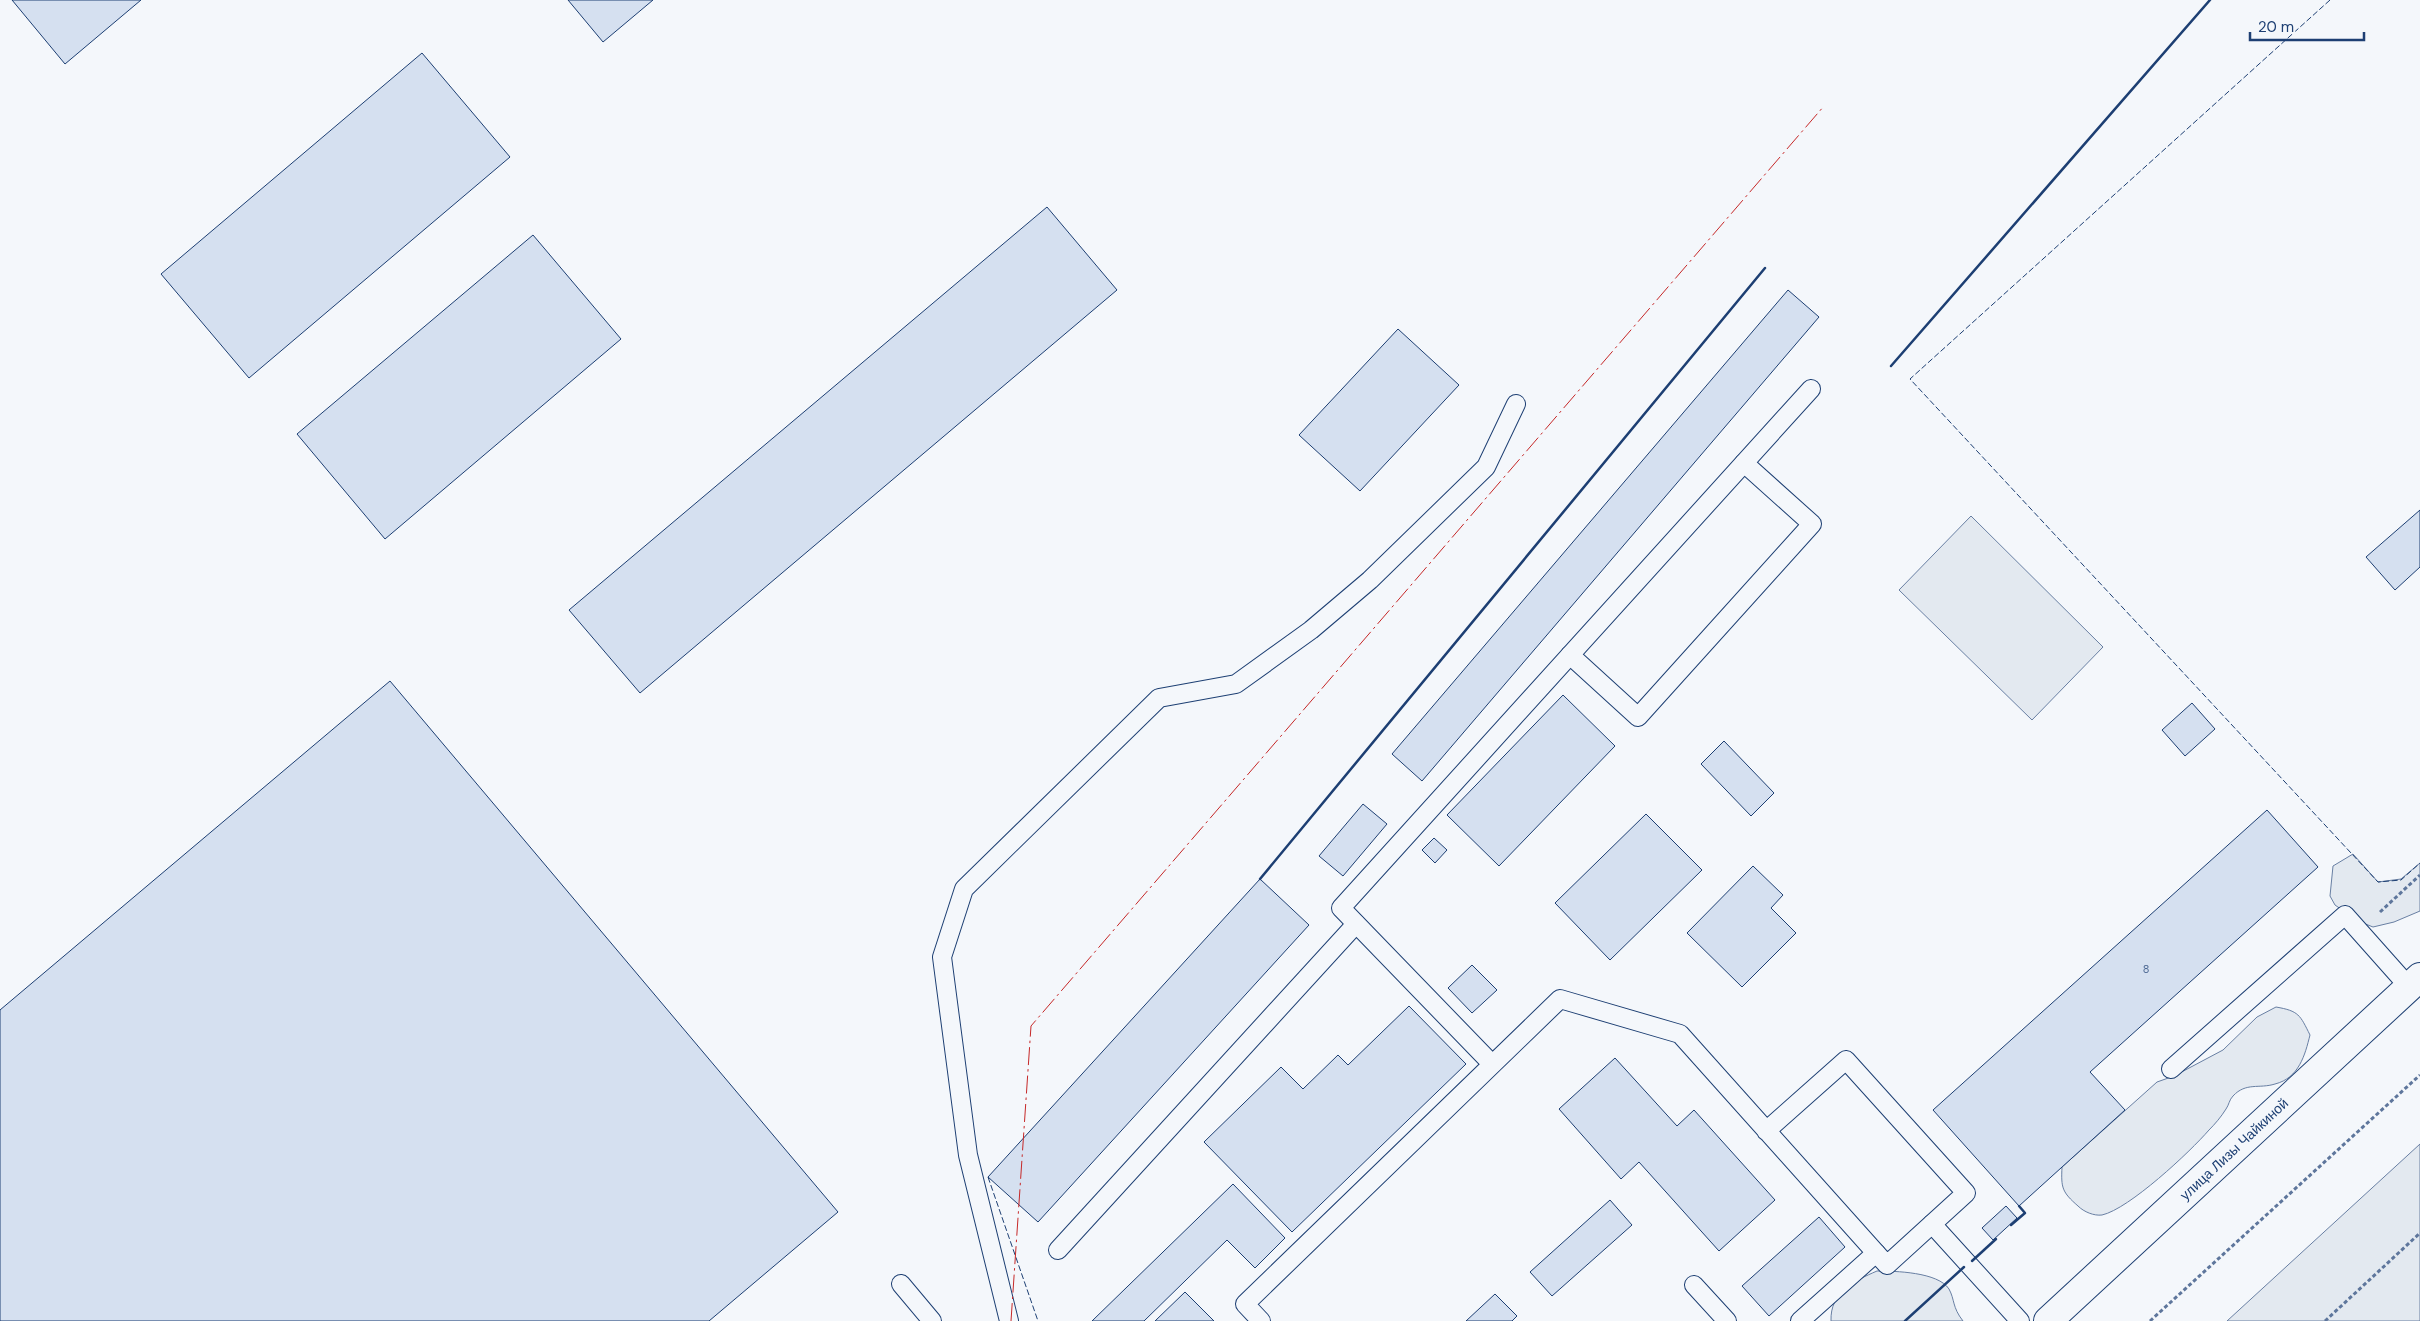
<svg xmlns="http://www.w3.org/2000/svg" width="2420" height="1321" viewBox="0 0 2420 1321" font-family="'DM Sans',sans-serif">
  <rect width="100%" height="100%" fill="#f4f7fb"/>
  <!-- green -->
  <g fill="#e3e9f0" stroke="#687fa3">
    <path d="M 1971,516 L 2103,647 L 2032,720 L 1899,590 Z"/>
    <path d="M 2353,854 L 2378,882 L 2401,879 L 2420,863 L 2420,911 L 2394,922 L 2373,927 L 2358,921 L 2335,905 L 2330,896 L 2333,866 Z"/>
    <path d="M 2276,1007 C 2299,1011 2300,1015 2310,1035 C 2305,1055 2299,1078 2275,1084 C 2259,1089 2246,1082 2233,1096 C 2229,1100 2229,1105 2226,1109 C 2221,1117 2215,1124 2209,1130 C 2190,1152 2129,1209 2102,1215 C 2094,1216 2084,1212 2078,1206 C 2062,1192 2061,1188 2062,1167 L 2157,1082 L 2174,1076 L 2223,1050 L 2257,1017 Z"/>
    <path d="M 2420,1144 L 2420,1321 L 2227,1321 Z"/>
    <path d="M 1877,1271 C 1895,1271 1938,1272 1949,1289 C 1955,1300 1952,1307 1963,1321 L 1831,1321 C 1830,1292 1854,1281 1877,1271 Z"/>
  </g>
  <!-- building -->
  <g fill="#d5e0f0" stroke="#1d3f73">
    <path d="M 12,0 L 141,0 L 65,64 Z"/>
    <path d="M 568,0 L 653,0 L 603,42 Z"/>
    <path d="M 422,53 L 510,157 L 249,378 L 161,274 Z"/>
    <path d="M 1047,207 L 1117,290 L 640,693 L 569,610 Z"/>
    <path d="M 533,235 L 621,339 L 385,539 L 297,434 Z"/>
    <path d="M 1788,290 L 1819,317 L 1422,781 L 1392,754 Z"/>
    <path d="M 1398,329 L 1459,385 L 1360,491 L 1299,435 Z"/>
    <path d="M 2420,510 L 2420,567 L 2395,590 L 2366,557 Z"/>
    <path d="M 390,681 L 838,1212 L 709,1321 L 0,1321 L 0,1010 Z"/>
    <path d="M 1563,695 L 1615,746 L 1499,866 L 1447,815 Z"/>
    <path d="M 2192,703 L 2215,729 L 2185,756 L 2162,730 Z"/>
    <path d="M 1724,741 L 1774,793 L 1751,816 L 1701,764 Z"/>
    <path d="M 1363,804 L 1387,824 L 1343,876 L 1319,856 Z"/>
    <path d="M 2267,810 L 2318,867 L 2090,1072 L 2125,1110 L 2019,1206 L 1933,1110 Z"/>
    <path d="M 1646,814 L 1702,870 L 1610,960 L 1555,903 Z"/>
    <path d="M 1434,838 L 1447,850 L 1435,863 L 1422,850 Z"/>
    <path d="M 1753,866 L 1783,895 L 1771,908 L 1796,933 L 1742,987 L 1687,933 Z"/>
    <path d="M 1260,879 L 1309,925 L 1038,1222 L 988,1177 Z"/>
    <path d="M 1472,965 L 1497,990 L 1472,1013 L 1448,988 Z"/>
    <path d="M 1409,1006 L 1466,1064 L 1292,1232 L 1204,1142 L 1281,1067 L 1303,1089 L 1338,1055 L 1348,1065 Z"/>
    <path d="M 1615,1058 L 1677,1126 L 1694,1110 L 1775,1200 L 1719,1251 L 1639,1162 L 1621,1179 L 1559,1109 Z"/>
    <path d="M 1233,1184 L 1285,1238 L 1255,1268 L 1227,1240 L 1144,1321 L 1092,1321 Z"/>
    <path d="M 1610,1200 L 1632,1225 L 1552,1296 L 1530,1272 Z"/>
    <path d="M 2006,1206 L 2017,1218 L 1993,1240 L 1982,1228 Z"/>
    <path d="M 1819,1217 L 1845,1247 L 1769,1316 L 1742,1286 Z"/>
    <path d="M 1185,1292 L 1214,1321 L 1155,1321 Z"/>
    <path d="M 1495,1294 L 1517,1316 L 1512,1321 L 1466,1321 Z"/>
  </g>
  <g fill="none" stroke-linecap="round" stroke-linejoin="round">
    <!-- lane casing -->
    <g stroke="#1d3f73" stroke-width="20">
      <g id="lane">
        <path d="M 1570,655 L 1638,717 L 1812,524 L 1744,463"/>
        <path d="M 1492,1064 L 1341,908 L 1811,389"/>
        <path d="M 2171,1069 L 2345,915 L 2409,987"/>
        <path d="M 1932,1224 L 2020,1321"/>
        <path d="M 1058,1250 L 1356,924"/>
        <path d="M 901,1284 L 932,1321"/>
        <path d="M 1694,1285 L 1727,1321"/>
        <path d="M 1009,1321 L 968,1155 L 942,957 L 964,889 L 1159,698 L 1236,684 L 1311,630 L 1370,580 L 1486,467 L 1516,404"/>
        <path d="M 1261,1321 L 1245,1304 L 1560,999 L 1680,1034 L 1876,1253 L 1887,1265 L 1966,1193 L 1846,1060 L 1766,1131"/>
        <path d="M 1800,1321 L 1876,1253"/>
      </g>
    </g>
    <!-- primary casing -->
    <g stroke="#1d3f73" stroke-width="30">
      <path id="primary" d="M 2048,1321 L 2420,977"/>
    </g>
    <!-- path -->
    <g stroke="#5e769c" stroke-width="3" stroke-dasharray="4 2.5" stroke-linecap="butt">
      <path d="M 2380,912 L 2420,875"/>
      <path d="M 2150,1321 L 2420,1075"/>
      <path d="M 2325,1321 L 2420,1233"/>
    </g>
    <!-- lane -->
    <use href="#lane" stroke="#f4f7fb" stroke-width="18"/>
    <!-- primary -->
    <use href="#primary" stroke="#f4f7fb" stroke-width="28"/>
    <!-- fence -->
    <g stroke="#1d3f73" stroke-width="1" stroke-dasharray="6 2.5" stroke-linecap="butt">
      <path d="M 2330,0 L 1910,379 L 2378,882 L 2401,880 L 2420,863"/>
      <path d="M 988,1177 L 1038,1321"/>
    </g>
    <!-- wall -->
    <g stroke="#1d3f73" stroke-width="2.5">
      <path d="M 1891,366 L 2210,0"/>
      <path d="M 1260,879 L 1765,268"/>
      <path d="M 2011,1225 L 2025,1213 L 2019,1206"/>
      <path d="M 1972,1261 L 1996,1239"/>
      <path d="M 1905,1321 L 1964,1267"/>
    </g>
    <!-- power -->
    <path stroke="#c62828" stroke-width="1" stroke-dasharray="18 4 2.5 4" stroke-linecap="butt" d="M 1011,1321 L 1031,1026 L 1824,106"/>
  </g>
  <g text-anchor="middle" dominant-baseline="central" stroke-width="4" stroke-linejoin="round" paint-order="stroke">
    <!-- number labels -->
    <g font-size="11" fill="#4b6792">
      <text x="2146" y="969">8</text>
    </g>
    <!-- street labels -->
    <g font-size="14" fill="#1d3f73" stroke="#f4f7fb">
      <text transform="translate(2234 1149) rotate(-43)">улица Лизы Чайкиной</text>
    </g>
  </g>
  <!-- scale -->
  <path d="M2250 32v8h114v-8" fill="none" stroke="#1d3f73" stroke-width="2.5"/>
  <text x="2258" y="32" font-size="15" fill="#1d3f73" stroke="#f4f7fb" stroke-width="4" paint-order="stroke">20 m</text>
</svg>
